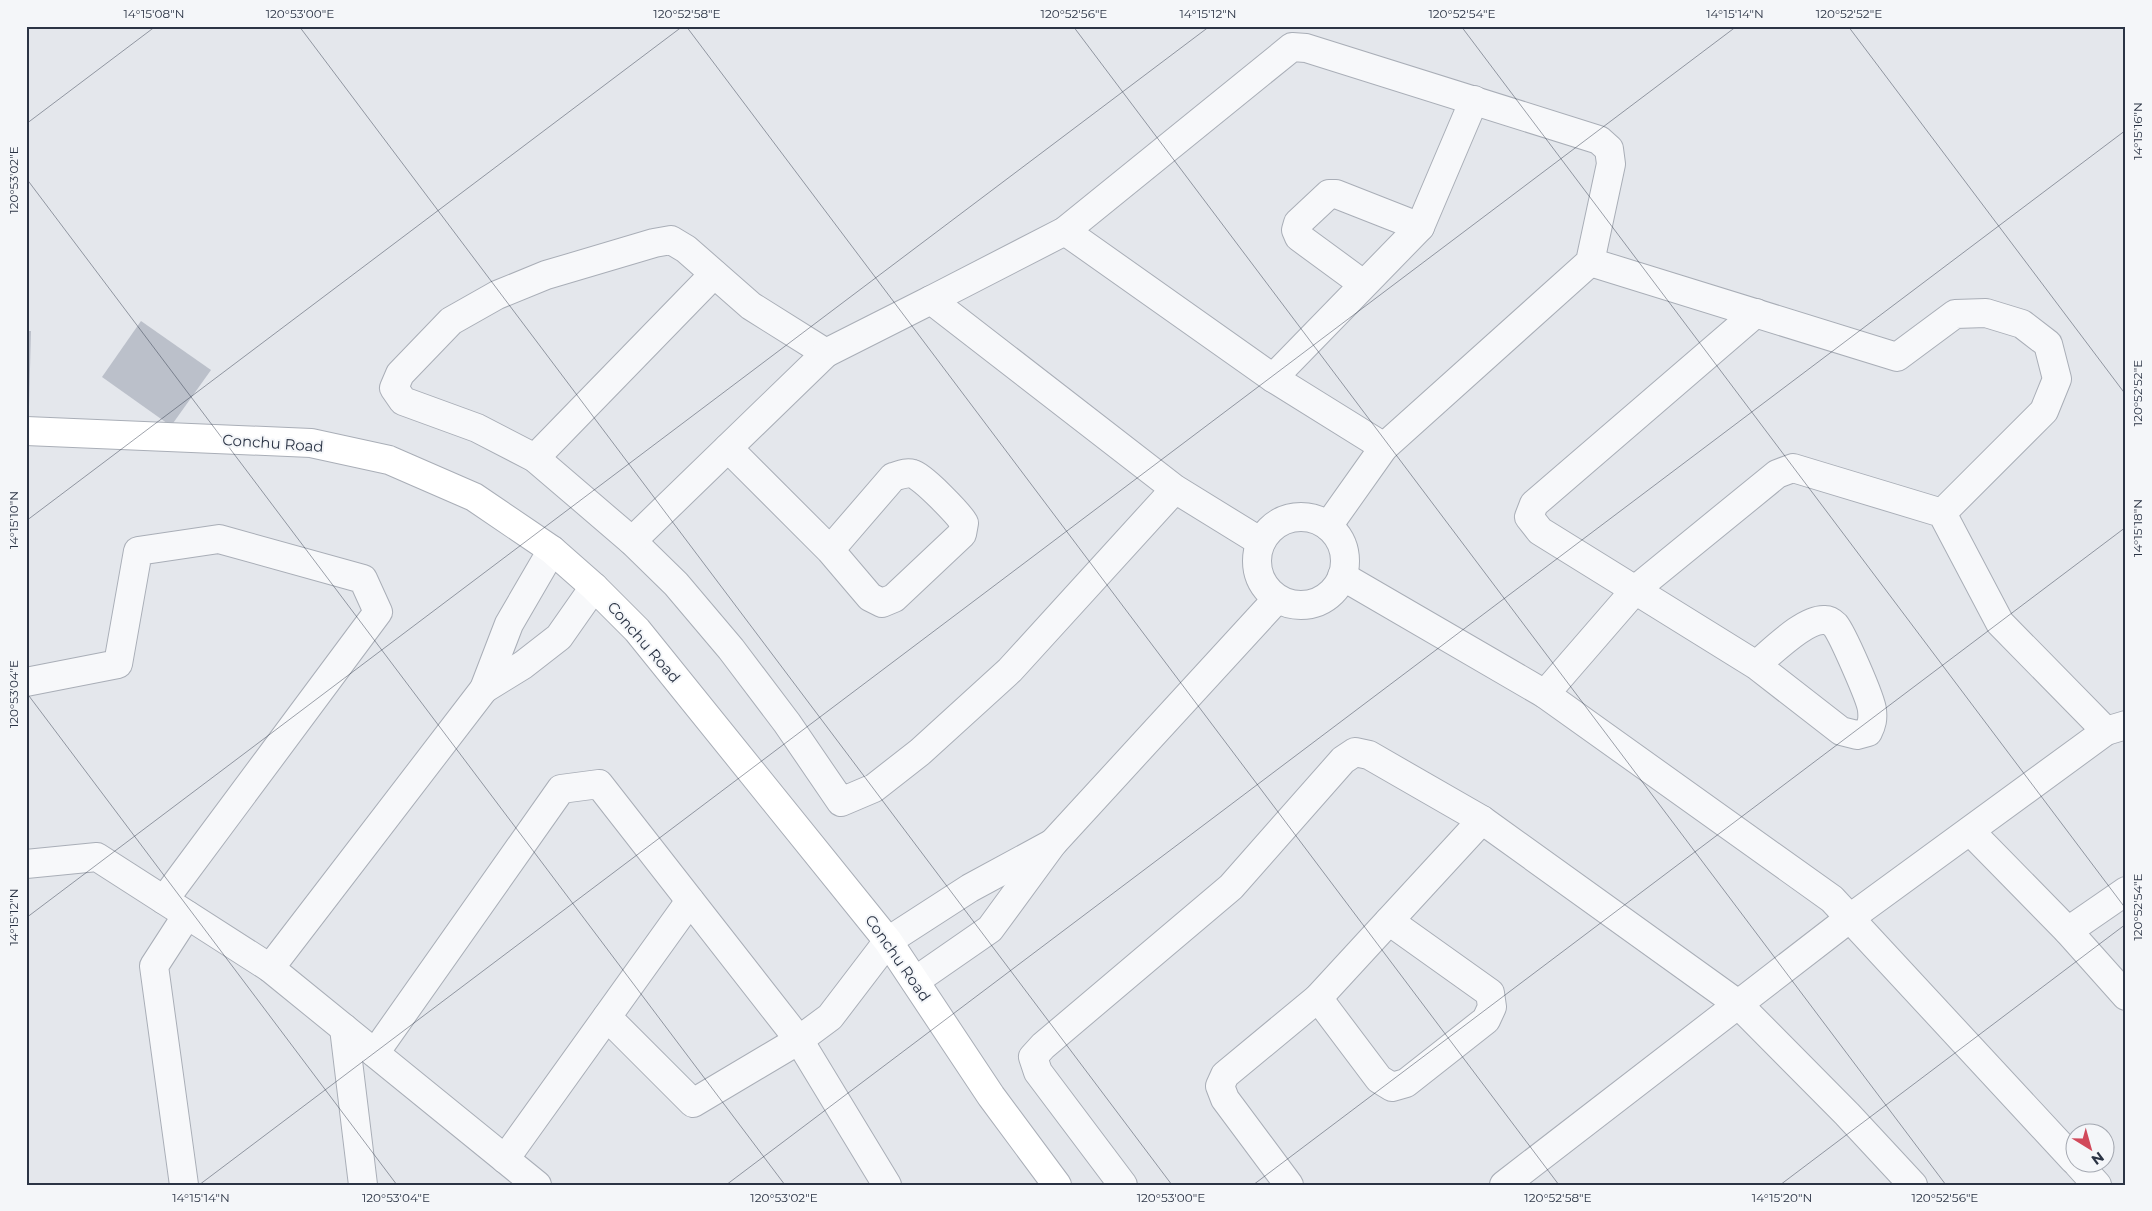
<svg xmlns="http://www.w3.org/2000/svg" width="2152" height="1211" viewBox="0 0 2152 1211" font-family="Montserrat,sans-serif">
  <rect width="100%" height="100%" fill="#e4e7ec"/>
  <!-- building -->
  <g fill="#bbc0ca">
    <path d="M 141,321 L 211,370 L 171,426 L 102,377 Z"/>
    <path d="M 26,331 L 31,331 L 29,407 L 26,407 Z"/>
  </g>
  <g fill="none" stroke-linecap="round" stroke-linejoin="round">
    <!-- minor casing -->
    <g stroke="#a9aeb7" stroke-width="30">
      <g id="minor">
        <path d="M 1065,231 L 1273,378 L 1384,447"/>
        <path d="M 1590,262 L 1897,357 L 1955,314 L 1986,313 L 2022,324 L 2048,344 L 2057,379 L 2044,411 L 1942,513"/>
        <path d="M 1363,284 L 1299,237 L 1296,230 L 1298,223 L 1329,194 L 1336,194 L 1420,227"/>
        <path d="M 931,300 L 1065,231 L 1292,47 L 1306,48 L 1599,140 L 1609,149 L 1611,164 L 1590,262 L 1384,447 L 1328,526"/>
        <path d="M 1273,378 L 1420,227 L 1474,100"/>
        <path d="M 728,448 L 830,550 L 870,597 L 882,603 L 894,598 L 962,534 L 964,523 C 959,514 922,476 913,474 C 906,472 900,475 893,477 L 830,550"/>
        <path d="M 535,458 L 714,274"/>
        <path d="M 1175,489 L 1010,670 L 920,752 L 874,788 L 841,802 L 787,723 L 731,649 L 676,584 L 632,541 L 535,458 L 477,428 L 403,401 L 394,388 L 400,374 L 451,321 L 497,295 L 546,275 L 654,243 L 671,240 L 686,249 L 751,306 L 826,353 L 931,300 L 1175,489 L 1261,542"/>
        <circle cx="1301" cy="561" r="44"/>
        <path d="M 632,541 L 826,353"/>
        <path d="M 1342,576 L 1545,694 L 1636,589 L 1777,474 L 1793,468 L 1942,513 L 2000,623 L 2106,731"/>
        <path d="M 1756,665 C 1772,652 1805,618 1825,620 C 1829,620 1833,623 1835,625 C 1842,633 1871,699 1872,710 C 1873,719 1872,724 1868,732 L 1857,735 L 1841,731 L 1756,665 L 1540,531 L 1529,517 L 1534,504 L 1756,313"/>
        <path d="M 26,682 L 118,664 L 138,551 L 219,539 L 363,579 L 378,612 L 164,900"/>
        <path d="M 484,689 L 523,665 L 559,637 L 594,587"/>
        <path d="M 1545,694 L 1832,899 L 2074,1160"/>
        <path d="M 1970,831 L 2068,931 L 2126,996"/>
        <path d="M 26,864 L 97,857 L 270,968 L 537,1185"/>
        <path d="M 2068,931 L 2126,891"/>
        <path d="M 270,968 L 484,689 L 509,624 L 552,550"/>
        <path d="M 915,981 L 990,929 L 1053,843 L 1277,599"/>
        <path d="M 1318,998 L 1379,1079 L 1392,1087 L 1406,1083 L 1486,1020 L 1492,1007 L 1490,993 L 1389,921"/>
        <path d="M 607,1017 L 693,1103 L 799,1040 L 830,1017 L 888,941 L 970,888 L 1053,843"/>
        <path d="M 344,1028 L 363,1185"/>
        <path d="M 375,1053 L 561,789 L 599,784 L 799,1040 L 887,1185"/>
        <path d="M 505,1159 L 690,901"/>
        <path d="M 2078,1164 L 2097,1185"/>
        <path d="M 184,1185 L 154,966 L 187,915"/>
        <path d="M 1123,1185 L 1038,1072 L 1033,1057 L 1043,1046 L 1231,887 L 1343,760 L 1355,752 L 1369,755 L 1482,820 L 1738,1004 L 1847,1114 L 1913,1185"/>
        <path d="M 1289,1185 L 1225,1099 L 1220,1086 L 1225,1075 L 1318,998 L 1482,820"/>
        <path d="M 1504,1185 L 1850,918 L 2106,731 L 2126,725"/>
      </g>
    </g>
    <!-- secondary casing -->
    <g stroke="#a9aeb7" stroke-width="30">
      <path id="secondary" d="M 26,431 L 311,443 L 389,460 L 474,497 L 552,550 L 594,587 L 637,630 L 888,941 L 991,1096 L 1057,1185"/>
    </g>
    <!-- minor -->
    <use href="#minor" stroke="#f7f8fa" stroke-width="28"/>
    <!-- secondary -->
    <use href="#secondary" stroke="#fff" stroke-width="28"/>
  </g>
  <!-- ticks -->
  <path fill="none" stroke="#2b3445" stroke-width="1" stroke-opacity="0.45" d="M 299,26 L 1172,1185M 686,26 L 1559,1185M 1073,26 L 1946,1185M 1461,26 L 2126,909M 1848,26 L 2126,395M 26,124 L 156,26M 26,178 L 785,1185M 26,521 L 683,26M 26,692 L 397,1185M 26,918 L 1210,26M 199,1185 L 1737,26M 726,1185 L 2126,130M 1253,1185 L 2126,527M 1780,1185 L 2126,924"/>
  <g text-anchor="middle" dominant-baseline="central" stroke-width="4" stroke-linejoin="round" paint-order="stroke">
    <!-- street labels -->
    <g font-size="15" fill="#2b3445" stroke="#f4f6f9">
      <text transform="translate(273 443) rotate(4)">Conchu Road</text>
      <text transform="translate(644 642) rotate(49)">Conchu Road</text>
      <text transform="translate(898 958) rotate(55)">Conchu Road</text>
    </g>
  </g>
  <!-- border -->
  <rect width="2152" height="1211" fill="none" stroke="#f4f6f9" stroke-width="55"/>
  <!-- north arrow -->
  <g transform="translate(2090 1148) rotate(143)"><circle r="24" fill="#f4f6f9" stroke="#a4a8b1"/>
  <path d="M0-4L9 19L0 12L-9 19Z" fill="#d1495b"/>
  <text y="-8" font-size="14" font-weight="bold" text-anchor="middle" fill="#2b3445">N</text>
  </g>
  <rect x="28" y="28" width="2096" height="1156" fill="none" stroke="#2b3445" stroke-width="2"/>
  <g font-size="12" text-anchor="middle" fill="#2b3445">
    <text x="154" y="18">14°15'08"N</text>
    <text x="300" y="18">120°53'00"E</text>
    <text x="687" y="18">120°52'58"E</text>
    <text x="1074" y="18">120°52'56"E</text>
    <text x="1208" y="18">14°15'12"N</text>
    <text x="1462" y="18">120°52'54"E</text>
    <text x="1735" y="18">14°15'14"N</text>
    <text x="1849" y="18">120°52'52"E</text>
    <text transform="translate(2138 131) rotate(-90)" y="4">14°15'16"N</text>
    <text transform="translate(14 180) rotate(-90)" y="4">120°53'02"E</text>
    <text transform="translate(2138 393) rotate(-90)" y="4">120°52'52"E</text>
    <text transform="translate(14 520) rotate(-90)" y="4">14°15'10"N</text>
    <text transform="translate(2138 528) rotate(-90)" y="4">14°15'18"N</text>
    <text transform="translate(14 694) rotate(-90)" y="4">120°53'04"E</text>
    <text transform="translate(2138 907) rotate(-90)" y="4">120°52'54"E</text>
    <text transform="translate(14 917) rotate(-90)" y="4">14°15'12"N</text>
    <text x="201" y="1202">14°15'14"N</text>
    <text x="396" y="1202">120°53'04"E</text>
    <text x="784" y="1202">120°53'02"E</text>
    <text x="1171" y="1202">120°53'00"E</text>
    <text x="1558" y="1202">120°52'58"E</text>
    <text x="1782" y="1202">14°15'20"N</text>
    <text x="1945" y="1202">120°52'56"E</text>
  </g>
</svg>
